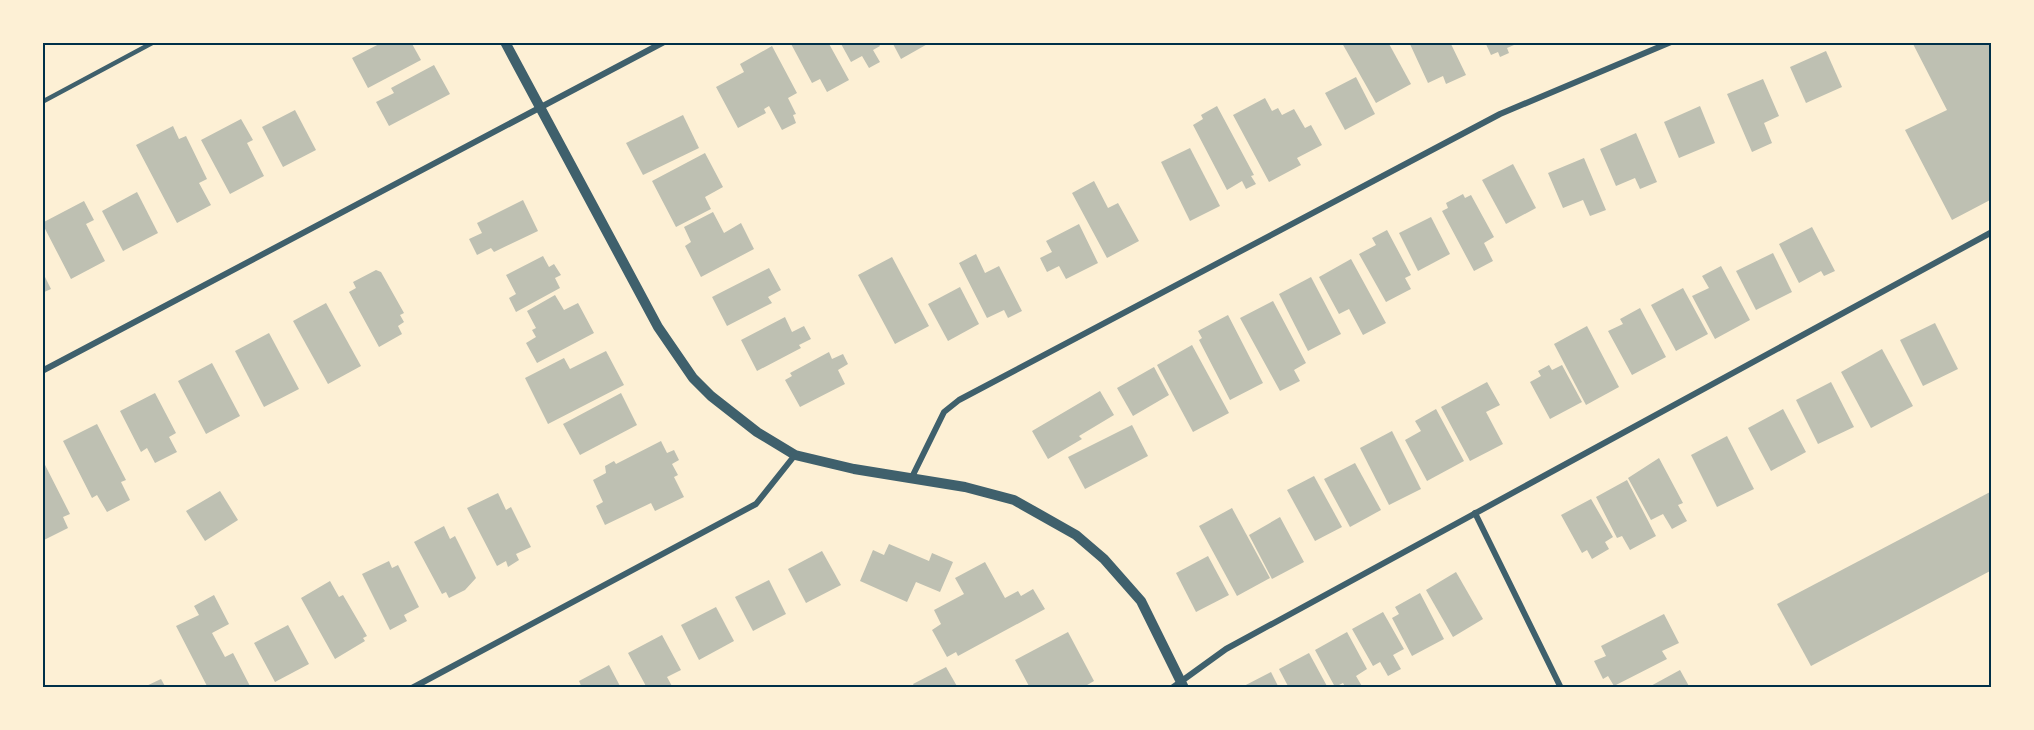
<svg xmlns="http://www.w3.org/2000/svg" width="2034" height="730" viewBox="0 0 2034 730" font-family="Karla,sans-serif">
  <rect width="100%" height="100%" fill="#fdf0d5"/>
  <!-- building -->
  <g fill="#bec0b2">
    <path d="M 383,42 L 411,42 L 421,60 L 368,88 L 352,58 Z"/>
    <path d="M 790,42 L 828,42 L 849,80 L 827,92 L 820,79 L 812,83 Z"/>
    <path d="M 840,42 L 878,42 L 880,46 L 873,50 L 880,62 L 869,68 L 862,56 L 851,62 Z"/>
    <path d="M 892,42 L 931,42 L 901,59 Z"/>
    <path d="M 1388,42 L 1411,84 L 1376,103 L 1342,43 Z"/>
    <path d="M 1409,42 L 1450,42 L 1466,75 L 1446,84 L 1443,76 L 1428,83 Z"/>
    <path d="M 1485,42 L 1521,42 L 1507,48 L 1509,53 L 1500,57 L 1498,52 L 1491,55 Z"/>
    <path d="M 1912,42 L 1992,42 L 1992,199 L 1952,220 L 1905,130 L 1947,110 Z"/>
    <path d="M 772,46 L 797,93 L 788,98 L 796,114 L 793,115 L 796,123 L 782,130 L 769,106 L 764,109 L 766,113 L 738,128 L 716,87 L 744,72 L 740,64 Z"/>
    <path d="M 1826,51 L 1842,87 L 1806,103 L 1790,67 Z"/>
    <path d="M 434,65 L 450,94 L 389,126 L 376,102 L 394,93 L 391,88 Z"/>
    <path d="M 1356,77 L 1375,114 L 1345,130 L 1325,93 Z"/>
    <path d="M 1763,79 L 1779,116 L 1764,123 L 1772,143 L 1752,152 L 1727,94 Z"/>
    <path d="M 1265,98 L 1272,111 L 1278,108 L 1282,115 L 1294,109 L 1305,128 L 1311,125 L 1322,145 L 1297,158 L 1301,165 L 1269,182 L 1233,115 Z"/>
    <path d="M 1217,106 L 1254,175 L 1251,176 L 1256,184 L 1246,189 L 1242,181 L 1227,190 L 1193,125 L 1203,119 L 1201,115 Z"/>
    <path d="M 1700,106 L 1715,143 L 1679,158 L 1664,122 Z"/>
    <path d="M 295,110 L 316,150 L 283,167 L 262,127 Z"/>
    <path d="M 683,115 L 699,148 L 643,175 L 626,143 Z"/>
    <path d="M 241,119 L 253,140 L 247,143 L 264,176 L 230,194 L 201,140 Z"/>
    <path d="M 173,126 L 179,139 L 186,136 L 207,179 L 199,183 L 211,205 L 177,223 L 136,145 Z"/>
    <path d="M 1636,133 L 1657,182 L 1640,189 L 1635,178 L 1616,186 L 1600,149 Z"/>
    <path d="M 1190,148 L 1220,206 L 1190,221 L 1161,162 Z"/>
    <path d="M 705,153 L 723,187 L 705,197 L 711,209 L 676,227 L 652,181 Z"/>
    <path d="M 1584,158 L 1606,210 L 1590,216 L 1583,200 L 1563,208 L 1548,173 Z"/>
    <path d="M 1513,164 L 1536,208 L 1506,224 L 1482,180 Z"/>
    <path d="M 1094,181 L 1108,208 L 1118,203 L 1139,241 L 1107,258 L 1072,193 Z"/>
    <path d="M 137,192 L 158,233 L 123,251 L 102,211 Z"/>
    <path d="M 1463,194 L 1465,198 L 1471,195 L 1494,237 L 1484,243 L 1493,261 L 1474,271 L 1442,211 L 1448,208 L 1446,203 Z"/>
    <path d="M 523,200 L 538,231 L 494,252 L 491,248 L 477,255 L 469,239 L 482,233 L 477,223 Z"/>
    <path d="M 84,201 L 94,220 L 86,224 L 105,261 L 71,279 L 42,223 Z"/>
    <path d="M 713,212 L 724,233 L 741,223 L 754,249 L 701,277 L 685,246 L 691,242 L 684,227 Z"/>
    <path d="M 1431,217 L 1450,254 L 1418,271 L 1399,233 Z"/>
    <path d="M 1079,224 L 1098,263 L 1066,279 L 1059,266 L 1047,272 L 1040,258 L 1052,252 L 1046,241 Z"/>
    <path d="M 1812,227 L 1835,271 L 1824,276 L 1821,271 L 1799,283 L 1779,244 Z"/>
    <path d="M 1387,230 L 1411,275 L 1405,278 L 1411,289 L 1386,302 L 1359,254 L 1376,245 L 1372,238 Z"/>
    <path d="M 1773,253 L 1792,292 L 1756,310 L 1736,271 Z"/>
    <path d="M 976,254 L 985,273 L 999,266 L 1022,311 L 1008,318 L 1004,310 L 987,318 L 959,263 Z"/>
    <path d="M 543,256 L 549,267 L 554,264 L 561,275 L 555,278 L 560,288 L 516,312 L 509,298 L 516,294 L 506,275 Z"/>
    <path d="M 892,257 L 929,326 L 895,344 L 858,275 Z"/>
    <path d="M 1351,259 L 1386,323 L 1363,335 L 1349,309 L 1339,314 L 1319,277 Z"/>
    <path d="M 1721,266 L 1750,320 L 1715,339 L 1692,296 L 1709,288 L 1702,276 Z"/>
    <path d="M 769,268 L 781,290 L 768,297 L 772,303 L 727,326 L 712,297 Z"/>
    <path d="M 376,270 L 381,272 L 404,313 L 400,315 L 404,322 L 398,326 L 402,334 L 379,347 L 349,292 L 356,288 L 353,282 Z"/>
    <path d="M 42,271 L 51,289 L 42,293 Z"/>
    <path d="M 1311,277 L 1341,334 L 1308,351 L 1279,294 Z"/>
    <path d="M 960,287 L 979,324 L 948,341 L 928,304 Z"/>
    <path d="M 1683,288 L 1708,334 L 1676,351 L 1651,305 Z"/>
    <path d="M 555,295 L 564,310 L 578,303 L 594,333 L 537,363 L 526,343 L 536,337 L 532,330 L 536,328 L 527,311 Z"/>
    <path d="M 1273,301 L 1306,363 L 1294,370 L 1300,381 L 1280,391 L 1240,318 Z"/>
    <path d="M 326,303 L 361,366 L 328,384 L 293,321 Z"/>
    <path d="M 1640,308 L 1666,357 L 1632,375 L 1608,331 L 1623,324 L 1620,319 Z"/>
    <path d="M 1228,315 L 1263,383 L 1230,400 L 1199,340 L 1202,338 L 1198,331 Z"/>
    <path d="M 785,317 L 792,332 L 804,326 L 811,339 L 799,345 L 801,348 L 757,371 L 741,340 Z"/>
    <path d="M 1935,323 L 1958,369 L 1923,386 L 1900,340 Z"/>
    <path d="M 1587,326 L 1619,387 L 1586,405 L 1554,344 Z"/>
    <path d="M 269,333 L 299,389 L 264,407 L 235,351 Z"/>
    <path d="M 1192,345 L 1229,413 L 1193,432 L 1157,365 Z"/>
    <path d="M 1882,349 L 1913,406 L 1871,428 L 1841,372 Z"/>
    <path d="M 606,351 L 624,385 L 548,424 L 525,378 L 564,358 L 570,369 Z"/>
    <path d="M 829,352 L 832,359 L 843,354 L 848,364 L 838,370 L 845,384 L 800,407 L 785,380 L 792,376 L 790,373 Z"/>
    <path d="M 212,363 L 240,416 L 206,434 L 178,381 Z"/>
    <path d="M 1549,365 L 1552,370 L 1562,365 L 1582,402 L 1550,419 L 1530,382 L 1541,376 L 1538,371 Z"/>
    <path d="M 1154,367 L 1169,395 L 1133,416 L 1117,388 Z"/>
    <path d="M 1487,382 L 1500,405 L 1486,412 L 1503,444 L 1470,461 L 1441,407 Z"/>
    <path d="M 1831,382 L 1854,427 L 1818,444 L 1796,400 Z"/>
    <path d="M 1100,391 L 1114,415 L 1079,436 L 1082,439 L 1048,459 L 1032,431 Z"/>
    <path d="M 155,393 L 176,433 L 169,437 L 177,452 L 155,463 L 147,448 L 141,452 L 120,411 Z"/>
    <path d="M 621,393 L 637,425 L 580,455 L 563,424 Z"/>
    <path d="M 1436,409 L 1464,461 L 1427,481 L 1405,440 L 1421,431 L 1415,421 Z"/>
    <path d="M 1783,409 L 1806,452 L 1771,471 L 1748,428 Z"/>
    <path d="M 97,424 L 126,480 L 121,482 L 130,500 L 107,512 L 97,495 L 92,498 L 63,441 Z"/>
    <path d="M 1132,425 L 1148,456 L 1085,489 L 1068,457 Z"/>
    <path d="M 1392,431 L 1421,489 L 1389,505 L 1360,448 Z"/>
    <path d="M 1727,436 L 1754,489 L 1717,507 L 1691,455 Z"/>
    <path d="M 661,441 L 667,453 L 674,450 L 679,460 L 672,464 L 678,475 L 674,477 L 684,497 L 655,511 L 651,503 L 605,525 L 596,506 L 603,502 L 593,480 L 606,473 L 605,466 L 614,461 L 616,464 Z"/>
    <path d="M 1659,458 L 1683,503 L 1678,505 L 1687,521 L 1672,529 L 1663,514 L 1651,520 L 1628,478 Z"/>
    <path d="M 42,459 L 70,514 L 63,517 L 68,528 L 42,541 Z"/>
    <path d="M 1355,463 L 1381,510 L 1350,527 L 1324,479 Z"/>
    <path d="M 1314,476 L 1342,527 L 1315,541 L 1287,490 Z"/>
    <path d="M 1627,480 L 1656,536 L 1630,550 L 1622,536 L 1617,538 L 1596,497 Z"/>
    <path d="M 220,491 L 238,520 L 205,541 L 186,511 Z"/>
    <path d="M 1992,491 L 1992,570 L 1811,666 L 1777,604 Z"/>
    <path d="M 498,493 L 506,510 L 511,507 L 531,547 L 516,554 L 519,560 L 508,567 L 506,561 L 497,566 L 467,508 Z"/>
    <path d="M 1591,499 L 1613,537 L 1605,542 L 1609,549 L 1592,559 L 1587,550 L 1582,553 L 1561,515 Z"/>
    <path d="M 1232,508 L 1270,578 L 1237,596 L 1199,526 Z"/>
    <path d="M 1280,517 L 1304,562 L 1272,579 L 1249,535 Z"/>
    <path d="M 444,526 L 450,539 L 455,536 L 476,578 L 465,590 L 449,598 L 446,592 L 442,594 L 414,542 Z"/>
    <path d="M 889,544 L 929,561 L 932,553 L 953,562 L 940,592 L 916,582 L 907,602 L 860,581 L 873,550 L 884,555 Z"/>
    <path d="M 822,551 L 841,585 L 806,603 L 788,569 Z"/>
    <path d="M 1208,556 L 1229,595 L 1196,612 L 1176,573 Z"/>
    <path d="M 389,561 L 392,568 L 398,565 L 419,607 L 404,615 L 407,621 L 390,630 L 362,574 Z"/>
    <path d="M 985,562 L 1005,598 L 1018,591 L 1021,596 L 1033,589 L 1045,609 L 958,656 L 956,652 L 947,657 L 932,630 L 941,624 L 934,610 L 964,594 L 955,578 Z"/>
    <path d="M 1456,572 L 1483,619 L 1453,637 L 1426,590 Z"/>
    <path d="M 769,580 L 786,614 L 753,631 L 735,597 Z"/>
    <path d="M 330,581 L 339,597 L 343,595 L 367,636 L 363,638 L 365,641 L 335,659 L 301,598 Z"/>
    <path d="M 1420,593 L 1444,639 L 1412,656 L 1392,618 L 1399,614 L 1395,607 Z"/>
    <path d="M 214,595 L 229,624 L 212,633 L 225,657 L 233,653 L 251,688 L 208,688 L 176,626 L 199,615 L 194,606 Z"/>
    <path d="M 716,607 L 734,641 L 699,660 L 681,625 Z"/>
    <path d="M 1383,612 L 1404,649 L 1393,655 L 1401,669 L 1388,676 L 1380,662 L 1373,666 L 1352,629 Z"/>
    <path d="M 1664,614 L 1679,643 L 1662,651 L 1667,659 L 1614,686 L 1608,676 L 1603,679 L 1594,661 L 1606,656 L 1601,646 Z"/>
    <path d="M 288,625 L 309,664 L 275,682 L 254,643 Z"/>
    <path d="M 1068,632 L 1094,681 L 1082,688 L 1030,688 L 1015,660 Z"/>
    <path d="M 1347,632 L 1367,669 L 1356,676 L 1363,688 L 1346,688 L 1343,683 L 1335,687 L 1315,650 Z"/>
    <path d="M 662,635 L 681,670 L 667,677 L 673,688 L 647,688 L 628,653 Z"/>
    <path d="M 1309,653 L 1328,688 L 1289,688 L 1279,669 Z"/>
    <path d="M 609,665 L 621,688 L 582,688 L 579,681 Z"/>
    <path d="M 946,667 L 958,688 L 915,688 L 913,684 Z"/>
    <path d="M 1680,670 L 1690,688 L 1647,688 Z"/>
    <path d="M 1271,672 L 1279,688 L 1240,688 Z"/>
    <path d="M 161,679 L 166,688 L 142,688 Z"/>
  </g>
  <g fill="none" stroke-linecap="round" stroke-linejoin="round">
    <!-- service -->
    <path stroke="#3f606c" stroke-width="4.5" d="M 42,102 L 154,42"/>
    <!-- minor -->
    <g stroke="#3f606c" stroke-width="6">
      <path d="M 42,371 L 664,42"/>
      <path d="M 912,477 L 944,412 L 959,400 L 1500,114 L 1671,42"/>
      <path d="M 1475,513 L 1561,688"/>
      <path d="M 412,688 L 756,504 L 795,455"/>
      <path d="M 1172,688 L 1226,649 L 1992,232"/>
    </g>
    <!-- tertiary -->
    <path stroke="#3f606c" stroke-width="10" d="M 505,42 L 658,327 L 693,378 L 711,396 L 757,432 L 795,455 L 854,469 L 965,487 L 1014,500 L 1076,535 L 1104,559 L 1141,601 L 1184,688"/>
  </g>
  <!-- border -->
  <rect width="2034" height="730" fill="none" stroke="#fdf0d5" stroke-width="87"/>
  <rect x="44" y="44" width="1946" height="642" fill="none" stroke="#003049" stroke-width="2"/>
</svg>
